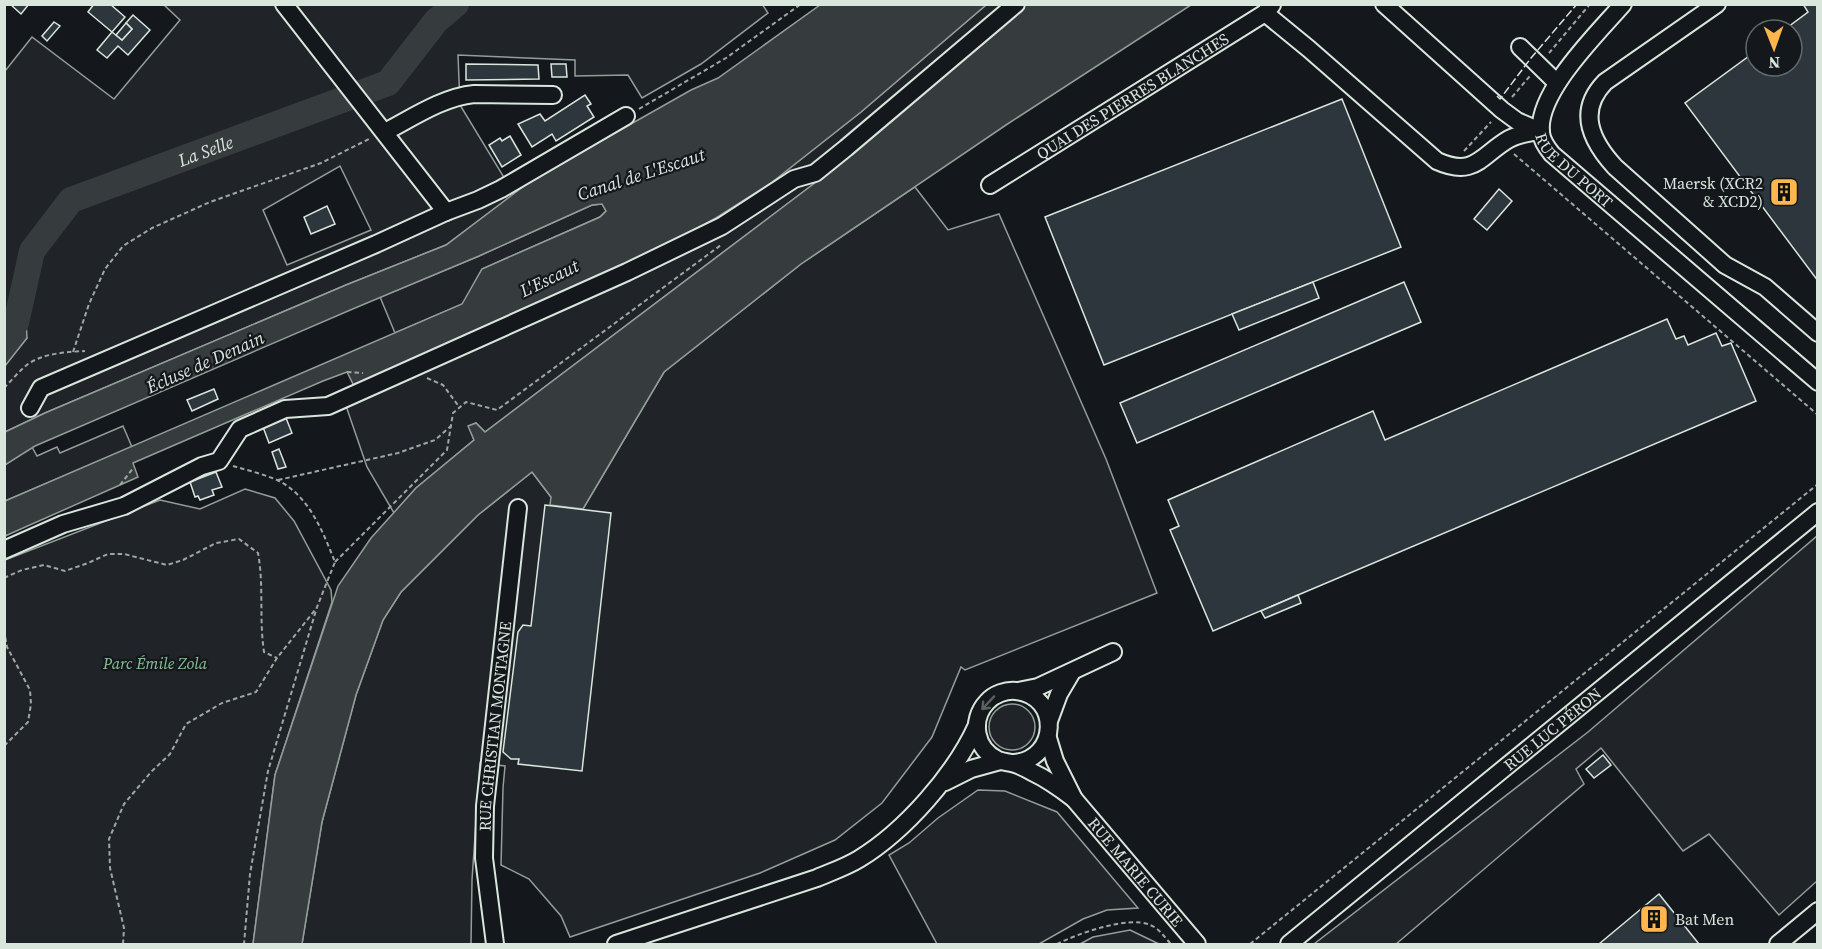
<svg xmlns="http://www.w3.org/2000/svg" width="1822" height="949" viewBox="0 0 1822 949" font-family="'Source Serif 4',serif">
  <rect width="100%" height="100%" fill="#14181c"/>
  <!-- green -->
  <g fill="#202428" stroke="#939e99" stroke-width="1.5" fill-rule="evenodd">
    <path d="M 762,4 L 768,13 L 701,64 L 642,98 L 628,75 L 575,76 L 575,60 L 458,55 L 460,105 L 514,194 L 446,245 L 346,285 L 45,413 L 5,432 L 4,366 L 27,338 L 10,323 L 5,330 L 5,71 L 32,37 L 114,99 L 180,20 L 164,5 ZM 340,166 L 371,230 L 287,265 L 263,210 Z"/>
    <path d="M 986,5 L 1024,5 L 899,115 L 836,167 L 485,432 L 476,423 L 469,426 L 474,440 L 416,488 L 394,513 L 367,467 L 346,406 L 640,259 L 716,218 L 771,183 L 861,112 Z"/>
    <path d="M 915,187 L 948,230 L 999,214 L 1106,459 L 1157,593 L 965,670 L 961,667 L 932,737 L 882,803 L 835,840 L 760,873 L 570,937 L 561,916 L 529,879 L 501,865 L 503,788 L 505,766 L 480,763 L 472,880 L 471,944 L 302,944 L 322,822 L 356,695 L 383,620 L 401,592 L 478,515 L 532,472 L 551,497 L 583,509 L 664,372 L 801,264 Z"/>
    <path d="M 602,204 L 606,211 L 600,217 L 482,269 L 463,304 L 395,333 L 380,297 L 479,256 L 592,205 Z"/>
    <path d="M 123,426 L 132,447 L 5,501 L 5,465 L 32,447 L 37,456 L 57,447 L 60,453 Z"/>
    <path d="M 245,489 L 275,498 L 294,521 L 331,590 L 332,602 L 275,775 L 253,944 L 5,944 L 5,560 L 160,500 L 200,509 Z"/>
    <path d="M 1817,536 L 1817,881 L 1779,915 L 1709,834 L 1683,851 L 1601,748 L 1576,769 L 1584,784 L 1396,944 L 1314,944 L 1588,732 Z"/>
    <circle cx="1012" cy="727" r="23"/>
    <path d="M 978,790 L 1005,791 L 1057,812 L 1138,908 L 1107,910 L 1083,919 L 1039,944 L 937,944 L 889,855 L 909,843 L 938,818 Z"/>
    <path d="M 1130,930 L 1159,944 L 1080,944 L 1093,937 Z"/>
  </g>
  <!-- water -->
  <g fill="#363b3e" stroke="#939e99" stroke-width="1.5">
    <path d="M 820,5 L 986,5 L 861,112 L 771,183 L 716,218 L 640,259 L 354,386 L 347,372 L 323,381 L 133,463 L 138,477 L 5,536 L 5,501 L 462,304 L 482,269 L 600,217 L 606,211 L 602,204 L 592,205 L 479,256 L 355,308 L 35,446 L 5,465 L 5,432 L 45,413 L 346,285 L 446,245 L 532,180 L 691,90 L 718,78 Z"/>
    <path d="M 1024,5 L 1191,5 L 1006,125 L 801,264 L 664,372 L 583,509 L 550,505 L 551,497 L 532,472 L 478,515 L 401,592 L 383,620 L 356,695 L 322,822 L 302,944 L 253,944 L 275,775 L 338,586 L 371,538 L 416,488 L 474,440 L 468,426 L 476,423 L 485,432 L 836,167 L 899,115 Z"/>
    <path d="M 26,321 L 27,338 L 5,366 L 5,330 L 10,323 Z"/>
  </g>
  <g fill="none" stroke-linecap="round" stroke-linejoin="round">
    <!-- river -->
    <path stroke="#363b3e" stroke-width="26" id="s1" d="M 4,335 L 16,323 L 32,251 L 71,200 L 388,83 L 436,21 L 456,4"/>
  </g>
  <!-- building -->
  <g fill="#2c363c" stroke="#d8e6dc" stroke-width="1.5">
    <path d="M 10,4 L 29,4 L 21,14 Z"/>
    <path d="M 94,4 L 110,4 L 125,17 L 112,32 L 88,12 Z"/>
    <path d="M 1803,4 L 1818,4 L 1818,281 L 1685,103 L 1756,51 L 1756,66 L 1792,66 L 1792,30 L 1784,30 L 1808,12 Z"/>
    <path d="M 133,15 L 150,30 L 128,55 L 118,46 L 107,58 L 97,50 L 112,32 L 122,40 L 132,29 L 126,23 Z"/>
    <path d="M 54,22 L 60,26 L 47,41 L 42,36 Z"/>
    <path d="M 126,23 L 132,29 L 122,40 L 116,35 Z"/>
    <path d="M 466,64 L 538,65 L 539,79 L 466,80 Z"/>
    <path d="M 551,64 L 566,64 L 567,77 L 552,77 Z"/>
    <path d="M 585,95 L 591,104 L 587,106 L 594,117 L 556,141 L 552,134 L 532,147 L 518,124 L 540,114 L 545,121 Z"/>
    <path d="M 1342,99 L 1401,247 L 1104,365 L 1045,217 Z"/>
    <path d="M 510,136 L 521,155 L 502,167 L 489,145 L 500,138 L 502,141 Z"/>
    <path d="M 1499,189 L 1512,201 L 1487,230 L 1474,219 Z"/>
    <path d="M 327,206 L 335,224 L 311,234 L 304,217 Z"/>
    <path d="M 1313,282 L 1319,298 L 1239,330 L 1232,314 Z"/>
    <path d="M 1404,282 L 1421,322 L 1137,443 L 1120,403 Z"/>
    <path d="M 1667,319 L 1676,339 L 1684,336 L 1688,345 L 1716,333 L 1722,346 L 1731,343 L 1756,401 L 1213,631 L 1170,530 L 1179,526 L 1168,500 L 1373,411 L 1385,440 Z"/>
    <path d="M 214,389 L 218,399 L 192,411 L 187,400 Z"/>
    <path d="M 286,418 L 292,433 L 269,443 L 263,427 Z"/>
    <path d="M 279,449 L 286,467 L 278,469 L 272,452 Z"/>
    <path d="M 216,472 L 222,487 L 212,490 L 214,495 L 200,500 L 198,496 L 195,497 L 190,482 Z"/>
    <path d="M 545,505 L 611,513 L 582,771 L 518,764 L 519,759 L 511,759 L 503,752 L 518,632 L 523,625 L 531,626 Z"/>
    <path d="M 1298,595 L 1301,603 L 1265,618 L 1261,611 Z"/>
    <path d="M 1603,755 L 1611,765 L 1594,778 L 1586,769 Z"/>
    <path d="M 1659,894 L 1699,944 L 1599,944 Z"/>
  </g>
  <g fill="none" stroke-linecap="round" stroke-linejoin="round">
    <!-- minor casing -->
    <g stroke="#d8e6dc" stroke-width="20">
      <g id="minor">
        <path d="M 284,4 L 446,212"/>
        <path d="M 1384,4 L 1502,110 L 1517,121 L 1540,131"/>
        <path id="s2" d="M 1623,4 C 1597,34 1536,93 1541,133 C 1542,141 1547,148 1552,154 L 1818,382"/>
        <path d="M 1717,4 L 1605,82 C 1577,111 1591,141 1615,167 L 1725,265 L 1765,287 L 1818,333"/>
        <path d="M 1265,13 L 1309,49 L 1437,161 C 1475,178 1481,155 1509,139 C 1519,134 1530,132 1541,131"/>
        <path d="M 1520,47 L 1557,83"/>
        <path d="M 385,132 C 412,118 443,97 474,94 L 553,95"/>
        <path id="s3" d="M 990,185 L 1265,13 L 1272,5"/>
        <path d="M 30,408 L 41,388 L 376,244 L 446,212 L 478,200 L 501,189 L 626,116"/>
        <path d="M 4,550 L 63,524 L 124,506 L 202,466 L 219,461 L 240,429 L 285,409 L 328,406 L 627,272 L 722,226 L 794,179 L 815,173 L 846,148 L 1016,4"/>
        <path d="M 1018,691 L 1038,687 L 1113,652"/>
        <path d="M 1049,721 L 1059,694 L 1072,672"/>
        <path id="s4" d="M 1048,738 L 1055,761 L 1074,799 L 1197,944"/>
        <path d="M 1014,763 C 1059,759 1061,696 1016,691 C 1006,690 994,694 987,702 C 970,720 975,749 998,760 C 1003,762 1009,762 1015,764 C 1021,766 1027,769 1032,772 C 1047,779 1061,789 1074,799"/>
        <path d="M 945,782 L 971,769 L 1000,761"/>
        <path id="s5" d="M 495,944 L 484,858 L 485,806 L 518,508"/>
        <path d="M 616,944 L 817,878 C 831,872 846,867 859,859 C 905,831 955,774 977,725"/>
        <path id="s6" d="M 1289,944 L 1818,512"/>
        <path d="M 1778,944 L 1818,911"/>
      </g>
    </g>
    <!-- path -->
    <g stroke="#9da8a2" stroke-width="2" stroke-dasharray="4.5 3" stroke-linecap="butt">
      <path d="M 1549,53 L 1590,4"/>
      <path d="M 1512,97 L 1530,76"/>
      <path d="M 639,109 L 726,58 L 801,4"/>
      <path d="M 1464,151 L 1491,122"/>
      <path d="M 1514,154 L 1818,415"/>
      <path d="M 73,352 L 89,304 L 105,269 L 123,246 L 152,228 L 210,202 L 321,163 L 369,139"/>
      <path d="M 347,372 L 363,373"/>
      <path d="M 427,378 L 443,385 L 460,408"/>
      <path d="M 4,388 C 12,380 20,370 28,364 C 44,353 67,352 85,351"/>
      <path d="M 233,466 C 247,470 263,474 277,480 C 309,495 323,532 335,562 L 317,607 L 268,771 L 250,874 L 244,944"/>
      <path d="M 278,480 L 398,453 L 435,440 L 451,426"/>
      <path d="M 120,485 L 134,467"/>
      <path d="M 335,562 L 447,450 L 453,413 L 466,402 L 497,410 L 721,245"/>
      <path d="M 4,578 L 22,570 L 44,565 L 65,571 L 88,563 L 108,554 L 124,554 L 167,565 L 183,560 L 216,543 L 239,539 L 258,553 C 264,585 259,619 264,652 L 277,658"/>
      <path d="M 4,630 L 7,647 L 30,690 L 31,704 L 28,722 L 4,746"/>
      <path d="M 123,944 L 124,928 L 110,868 L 109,839 L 124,804 L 151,772 L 170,754 L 186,724 L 222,703 L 256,692 L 277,658 L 315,610"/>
      <path d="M 1057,944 C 1077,934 1129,915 1150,925 C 1159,928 1165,938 1171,944"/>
      <path d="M 1250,944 L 1818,484"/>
    </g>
    <!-- minor -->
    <use href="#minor" stroke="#14181c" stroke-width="16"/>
    <!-- fence -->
    <path stroke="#d8e6dc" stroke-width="1.5" stroke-dasharray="8 3" stroke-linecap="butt" d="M 1497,96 L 1500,99 L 1531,58 L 1577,4"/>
  </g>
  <!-- one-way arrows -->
  <defs><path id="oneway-shaft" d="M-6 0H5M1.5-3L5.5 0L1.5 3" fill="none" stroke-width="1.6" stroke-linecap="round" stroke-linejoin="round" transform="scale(1.5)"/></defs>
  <use stroke="#59605f" href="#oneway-shaft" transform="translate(988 703) rotate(133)"/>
  <!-- icons -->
  <defs>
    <g id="building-square" transform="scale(1.5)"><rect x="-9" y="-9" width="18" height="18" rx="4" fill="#ffb74d" stroke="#14181c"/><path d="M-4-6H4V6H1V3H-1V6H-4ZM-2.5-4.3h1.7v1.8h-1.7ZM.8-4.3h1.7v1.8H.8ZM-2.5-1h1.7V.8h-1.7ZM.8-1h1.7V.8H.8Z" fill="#111"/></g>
  </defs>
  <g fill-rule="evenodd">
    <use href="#building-square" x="1784" y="192"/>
    <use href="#building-square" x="1654" y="919"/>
  </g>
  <g text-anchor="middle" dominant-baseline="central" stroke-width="4.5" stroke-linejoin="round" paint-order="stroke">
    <!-- street labels -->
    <g font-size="16" fill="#d8e6dc" stroke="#14181c">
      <text stroke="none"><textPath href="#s3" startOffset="168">QUAI DES PIERRES BLANCHES</textPath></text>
      <text stroke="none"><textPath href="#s2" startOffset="207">RUE DU PORT</textPath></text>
      <text stroke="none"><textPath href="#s5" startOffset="219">RUE CHRISTIAN MONTAGNE</textPath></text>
      <text stroke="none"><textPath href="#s6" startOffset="340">RUE LUC PÉRON</textPath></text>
      <text stroke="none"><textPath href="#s4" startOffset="162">RUE MARIE CURIE</textPath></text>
    </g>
    <!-- poi labels -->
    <g font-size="16" fill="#d8e6dc" stroke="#14181c" text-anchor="end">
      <text x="1763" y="183">Maersk (XCR2<tspan x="1763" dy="18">&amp; XCD2)</tspan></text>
      <text x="1675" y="919" text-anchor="start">Bat Men</text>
    </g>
    <!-- park labels -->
    <g font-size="16" font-style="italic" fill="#8ac095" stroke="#14181c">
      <text x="155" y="663">Parc Émile Zola</text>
    </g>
    <!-- water labels -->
    <g font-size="18" font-style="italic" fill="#d8e6dc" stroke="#14181c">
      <text stroke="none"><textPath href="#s1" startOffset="298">La Selle</textPath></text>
      <text transform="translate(641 174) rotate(-18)">Canal de L'Escaut</text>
      <text transform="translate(549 278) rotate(-26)">L'Escaut</text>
      <text transform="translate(205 362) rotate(-24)">Écluse de Denain</text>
    </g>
  </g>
  <!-- border -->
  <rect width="1822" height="949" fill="none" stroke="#d8e6dc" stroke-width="12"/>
  <!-- north arrow -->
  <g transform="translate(1774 48) rotate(179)"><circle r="28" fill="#14181c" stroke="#626a69" stroke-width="1.5"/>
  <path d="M0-4.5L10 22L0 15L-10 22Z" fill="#ffb74d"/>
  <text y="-9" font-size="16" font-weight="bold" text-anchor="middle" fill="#d8e6dc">N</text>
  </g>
</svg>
